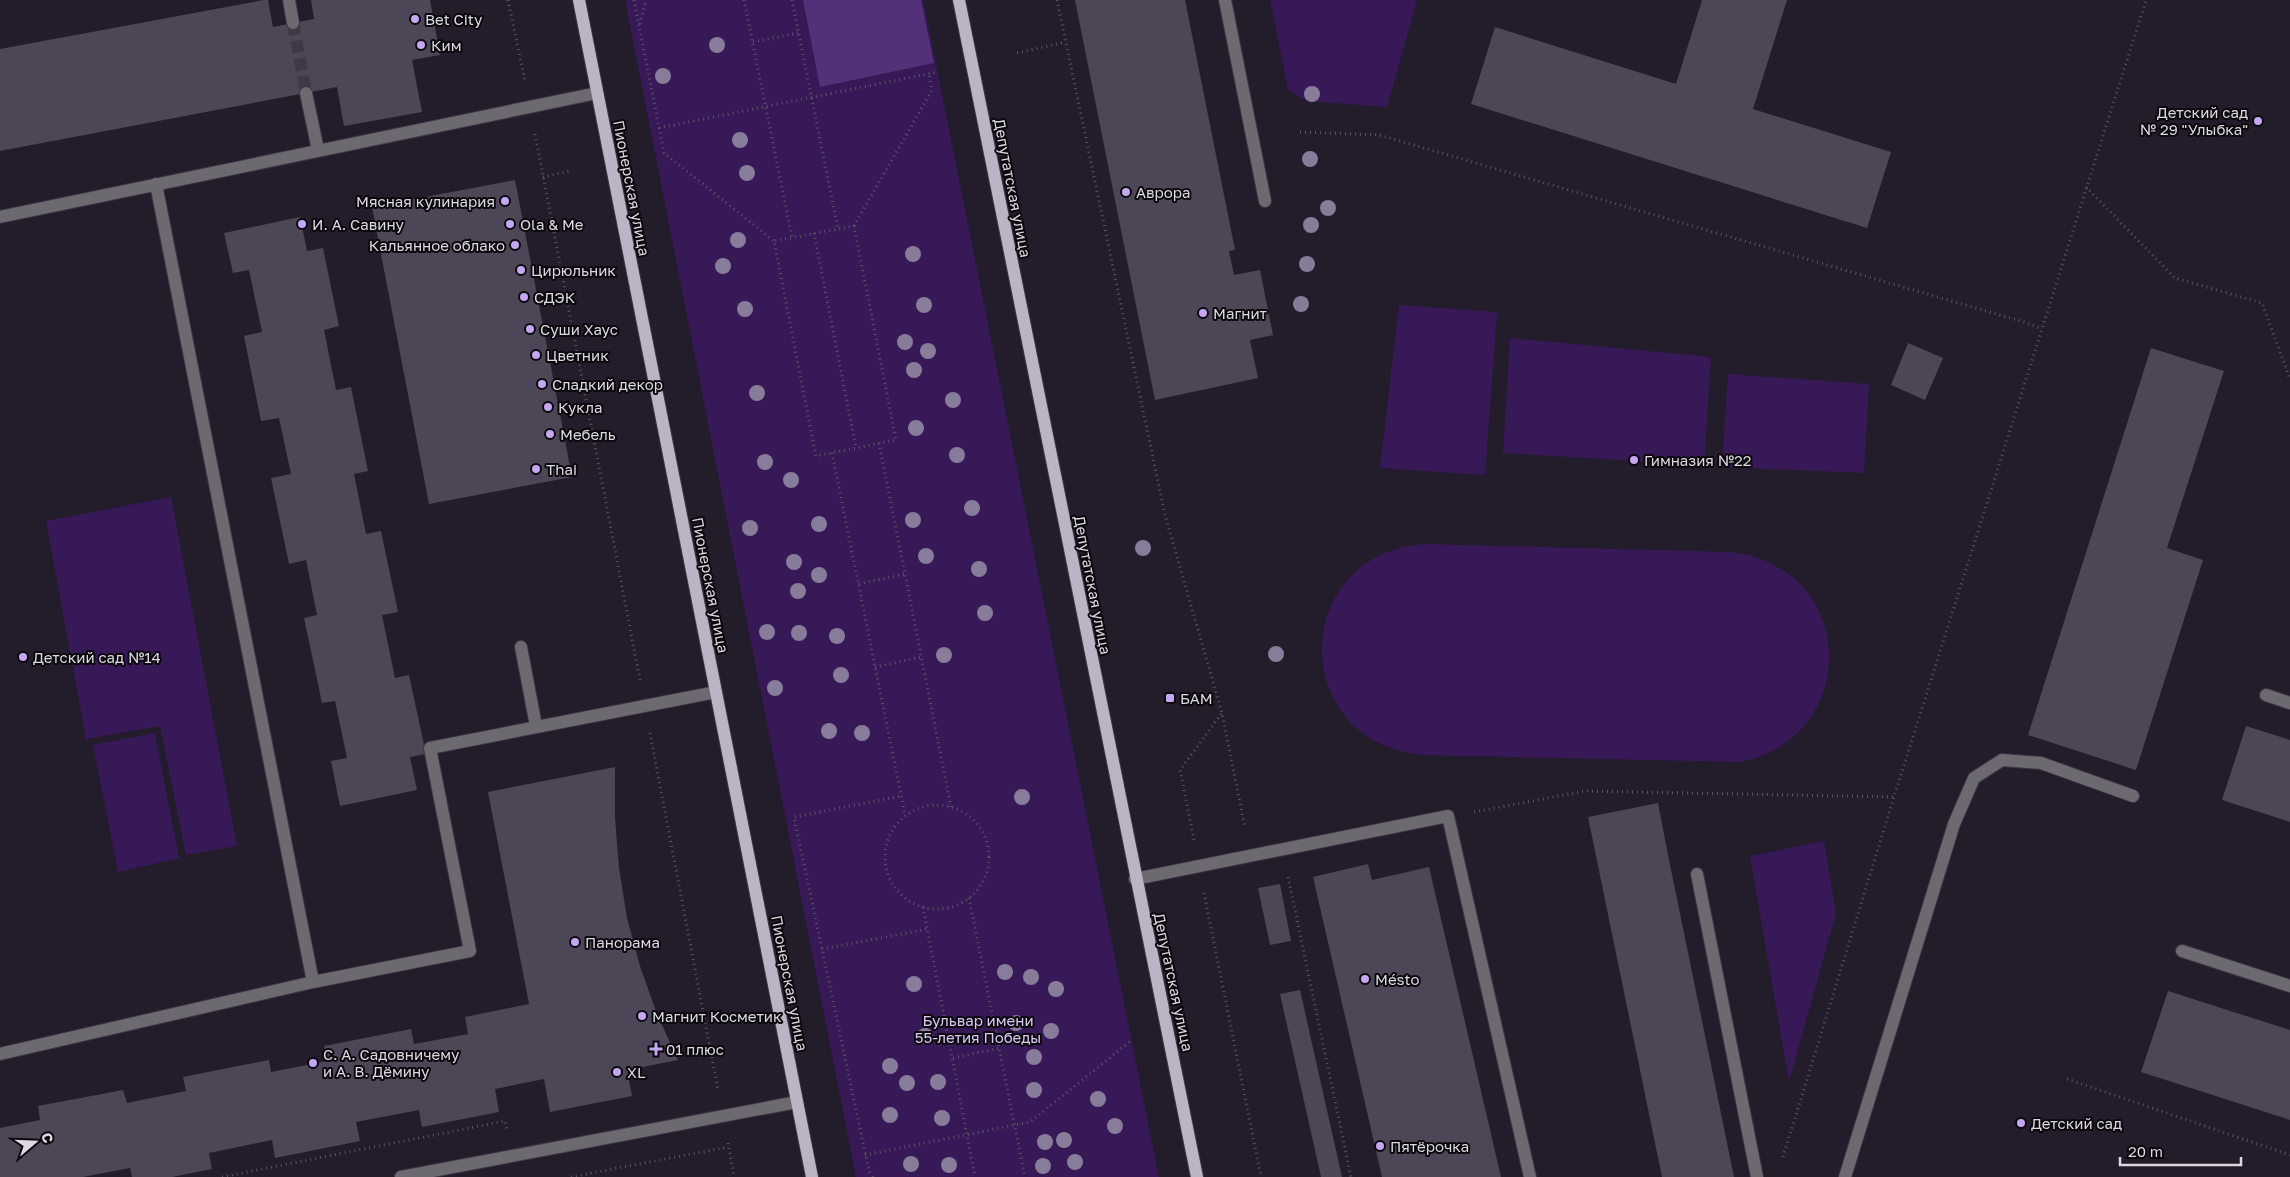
<svg xmlns="http://www.w3.org/2000/svg" width="2290" height="1177" viewBox="0 0 2290 1177" font-family="'Golos Text',sans-serif">
  <rect width="100%" height="100%" fill="#221c2b"/>
  <!-- green -->
  <g fill="#381958">
    <path d="M 625,0 L 923,0 L 1159,1177 L 856,1177 Z"/>
    <path d="M 1270,0 L 1417,0 L 1387,107 L 1307,101 L 1288,90 Z"/>
    <path d="M 1399,305 L 1497,312 L 1485,475 L 1380,468 Z"/>
    <path d="M 1510,338 L 1711,357 L 1704,465 L 1503,453 Z"/>
    <path d="M 1728,374 L 1869,384 L 1864,473 L 1722,467 Z"/>
    <path d="M 171,497 L 237,846 L 186,855 L 160,726 L 86,739 L 46,521 Z"/>
    <path d="M 1426,544 L 1730,552 C 1856,565 1864,734 1742,762 L 1421,755 C 1286,740 1290,552 1426,544 Z"/>
    <path d="M 155,733 L 179,858 L 118,872 L 93,745 Z"/>
    <path d="M 1824,841 L 1836,913 L 1789,1082 L 1750,856 Z"/>
  </g>
  <!-- forest -->
  <path fill="#523178" d="M 803,0 L 921,0 L 934,63 L 820,87 Z"/>
  <!-- building -->
  <g fill="#4c4656">
    <path d="M 264,0 L 268,0 L 273,27 L 314,19 L 311,0 L 430,0 L 440,55 L 412,60 L 422,112 L 344,126 L 337,87 L 0,151 L 0,49 Z"/>
    <path d="M 1075,0 L 1185,0 L 1235,250 L 1229,251 L 1234,275 L 1260,270 L 1273,335 L 1250,340 L 1258,378 L 1155,400 Z"/>
    <path d="M 1702,0 L 1787,0 L 1753,109 L 1891,152 L 1867,228 L 1471,104 L 1495,27 L 1676,84 Z"/>
    <path d="M 515,180 L 572,477 L 429,504 L 372,207 Z"/>
    <path d="M 300,217 L 307,251 L 323,248 L 339,326 L 324,330 L 336,390 L 351,387 L 368,471 L 354,474 L 366,534 L 381,531 L 398,612 L 382,615 L 395,678 L 409,675 L 426,754 L 410,757 L 417,790 L 340,806 L 331,761 L 347,758 L 335,701 L 322,703 L 304,618 L 317,615 L 306,560 L 289,564 L 271,478 L 291,474 L 279,418 L 261,421 L 244,336 L 262,332 L 249,270 L 233,273 L 224,233 Z"/>
    <path d="M 1908,343 L 1943,358 L 1925,400 L 1891,385 Z"/>
    <path d="M 2151,348 L 2224,371 L 2167,548 L 2203,560 L 2136,770 L 2028,735 Z"/>
    <path d="M 2246,726 L 2290,740 L 2290,822 L 2222,800 Z"/>
    <path d="M 615,767 L 615,818 L 619,868 L 627,918 L 640,966 L 657,1014 L 678,1060 L 627,1070 L 632,1096 L 550,1112 L 544,1079 L 495,1089 L 499,1112 L 422,1127 L 419,1110 L 356,1122 L 360,1141 L 275,1158 L 272,1140 L 209,1153 L 212,1169 L 172,1177 L 132,1177 L 130,1168 L 83,1177 L 0,1177 L 0,1128 L 40,1120 L 38,1106 L 123,1090 L 127,1103 L 186,1091 L 183,1077 L 269,1060 L 271,1072 L 327,1061 L 324,1046 L 411,1029 L 414,1044 L 468,1034 L 465,1017 L 529,1004 L 488,792 Z"/>
    <path d="M 1658,803 L 1668,855 L 1734,1177 L 1662,1177 L 1588,817 Z"/>
    <path d="M 1368,864 L 1372,880 L 1429,867 L 1501,1177 L 1382,1177 L 1313,877 Z"/>
    <path d="M 1280,884 L 1291,941 L 1270,945 L 1258,888 Z"/>
    <path d="M 1300,990 L 1342,1177 L 1321,1177 L 1280,994 Z"/>
    <path d="M 2168,991 L 2290,1030 L 2290,1120 L 2141,1072 Z"/>
  </g>
  <g fill="none" stroke-linecap="round" stroke-linejoin="round">
    <!-- minor-tunnel -->
    <path stroke="#3e3847" stroke-width="12" stroke-dasharray="12 6" stroke-linecap="butt" d="M 293,23 L 306,93"/>
    <!-- minor casing -->
    <g stroke="#3c3645" stroke-width="14">
      <g id="minor">
        <path d="M 289,0 L 293,23"/>
        <path d="M 1225,0 L 1265,201"/>
        <path d="M 306,93 L 318,150"/>
        <path d="M 156,184 L 313,982"/>
        <path d="M 0,217 L 597,93"/>
        <path d="M 521,647 L 536,726"/>
        <path d="M 2266,695 L 2290,703"/>
        <path d="M 1697,874 L 1757,1177"/>
        <path d="M 1135,879 L 1448,816 L 1530,1177"/>
        <path d="M 2182,951 L 2290,986"/>
        <path d="M 0,1054 L 313,982 L 470,951 L 430,748 L 716,692"/>
        <path d="M 401,1177 L 797,1102"/>
        <path d="M 1845,1177 L 1954,824 L 1974,778 L 2002,760 L 2041,763 L 2133,796"/>
      </g>
    </g>
    <!-- major casing -->
    <g stroke="#3c3645" stroke-width="14">
      <g id="major">
        <path d="M 579,0 L 812,1177"/>
        <path d="M 959,0 L 1197,1177"/>
      </g>
    </g>
    <!-- path -->
    <g stroke="#5b5563" stroke-width="3" stroke-dasharray="1 4" stroke-linecap="butt">
      <path d="M 508,0 L 525,81"/>
      <path d="M 634,0 L 664,153 L 774,241"/>
      <path d="M 744,0 L 792,237"/>
      <path d="M 792,0 L 838,229"/>
      <path d="M 1057,0 L 1165,515 L 1222,713 L 1245,828"/>
      <path d="M 640,24 L 646,0"/>
      <path d="M 753,42 L 798,33"/>
      <path d="M 1017,53 L 1066,42"/>
      <path d="M 659,128 L 937,72"/>
      <path d="M 1300,132 L 1379,135 L 2024,322 L 2042,329"/>
      <path d="M 535,134 L 640,680"/>
      <path d="M 543,177 L 570,171"/>
      <path d="M 2086,187 L 2175,278 L 2262,303 L 2290,379"/>
      <path d="M 854,226 L 896,440 L 816,456 L 774,241 Z"/>
      <path d="M 854,226 L 932,90 L 929,74"/>
      <path d="M 814,233 L 856,448"/>
      <path d="M 879,443 L 951,807"/>
      <path d="M 832,453 L 905,815"/>
      <path d="M 859,584 L 905,574"/>
      <path d="M 875,667 L 921,657"/>
      <path d="M 650,733 L 718,1090"/>
      <circle cx="937" cy="857" r="52"/>
      <path d="M 1474,812 L 1585,791 L 1894,797 L 2146,0"/>
      <path d="M 1194,840 L 1180,770 L 1222,713"/>
      <path d="M 1288,877 L 1351,1177"/>
      <path d="M 1204,893 L 1261,1177"/>
      <path d="M 969,898 L 1025,1177"/>
      <path d="M 923,907 L 975,1177"/>
      <path d="M 822,949 L 928,929"/>
      <path d="M 953,1058 L 1000,1048"/>
      <path d="M 2067,1079 L 2290,1155"/>
      <path d="M 728,1143 L 734,1177"/>
      <path d="M 865,1155 L 1030,1122 L 1132,1040"/>
      <path d="M 1783,1157 L 1894,797"/>
      <path d="M 222,1177 L 505,1121 L 507,1130"/>
      <path d="M 571,1177 L 728,1147"/>
      <path d="M 873,1177 L 869,1171 L 794,817 L 901,796"/>
    </g>
    <!-- minor -->
    <use href="#minor" stroke="#6c6971" stroke-width="12"/>
    <!-- major -->
    <use href="#major" stroke="#bab4c5" stroke-width="12"/>
  </g>
  <!-- trees -->
  <g fill="#877c99">
    <circle cx="717" cy="45" r="8"/>
    <circle cx="663" cy="76" r="8"/>
    <circle cx="1312" cy="94" r="8"/>
    <circle cx="740" cy="140" r="8"/>
    <circle cx="1310" cy="159" r="8"/>
    <circle cx="747" cy="173" r="8"/>
    <circle cx="1328" cy="208" r="8"/>
    <circle cx="1311" cy="225" r="8"/>
    <circle cx="738" cy="240" r="8"/>
    <circle cx="913" cy="254" r="8"/>
    <circle cx="1307" cy="264" r="8"/>
    <circle cx="723" cy="266" r="8"/>
    <circle cx="1301" cy="304" r="8"/>
    <circle cx="924" cy="305" r="8"/>
    <circle cx="745" cy="309" r="8"/>
    <circle cx="905" cy="342" r="8"/>
    <circle cx="928" cy="351" r="8"/>
    <circle cx="914" cy="370" r="8"/>
    <circle cx="757" cy="393" r="8"/>
    <circle cx="953" cy="400" r="8"/>
    <circle cx="916" cy="428" r="8"/>
    <circle cx="957" cy="455" r="8"/>
    <circle cx="765" cy="462" r="8"/>
    <circle cx="791" cy="480" r="8"/>
    <circle cx="972" cy="508" r="8"/>
    <circle cx="913" cy="520" r="8"/>
    <circle cx="819" cy="524" r="8"/>
    <circle cx="750" cy="528" r="8"/>
    <circle cx="1143" cy="548" r="8"/>
    <circle cx="926" cy="556" r="8"/>
    <circle cx="794" cy="562" r="8"/>
    <circle cx="979" cy="569" r="8"/>
    <circle cx="819" cy="575" r="8"/>
    <circle cx="798" cy="591" r="8"/>
    <circle cx="985" cy="613" r="8"/>
    <circle cx="767" cy="632" r="8"/>
    <circle cx="799" cy="633" r="8"/>
    <circle cx="837" cy="636" r="8"/>
    <circle cx="1276" cy="654" r="8"/>
    <circle cx="944" cy="655" r="8"/>
    <circle cx="841" cy="675" r="8"/>
    <circle cx="775" cy="688" r="8"/>
    <circle cx="829" cy="731" r="8"/>
    <circle cx="862" cy="733" r="8"/>
    <circle cx="1022" cy="797" r="8"/>
    <circle cx="1005" cy="972" r="8"/>
    <circle cx="1031" cy="977" r="8"/>
    <circle cx="914" cy="984" r="8"/>
    <circle cx="1056" cy="989" r="8"/>
    <circle cx="1016" cy="1023" r="8"/>
    <circle cx="1051" cy="1031" r="8"/>
    <circle cx="925" cy="1036" r="8"/>
    <circle cx="1034" cy="1057" r="8"/>
    <circle cx="890" cy="1066" r="8"/>
    <circle cx="938" cy="1082" r="8"/>
    <circle cx="907" cy="1083" r="8"/>
    <circle cx="1034" cy="1090" r="8"/>
    <circle cx="1098" cy="1099" r="8"/>
    <circle cx="890" cy="1115" r="8"/>
    <circle cx="942" cy="1118" r="8"/>
    <circle cx="1115" cy="1126" r="8"/>
    <circle cx="1064" cy="1140" r="8"/>
    <circle cx="1045" cy="1142" r="8"/>
    <circle cx="1075" cy="1162" r="8"/>
    <circle cx="911" cy="1164" r="8"/>
    <circle cx="949" cy="1165" r="8"/>
    <circle cx="1043" cy="1166" r="8"/>
  </g>
  <!-- markers -->
  <g fill="#c5a7f1" stroke="#0b080e" stroke-width="2">
    <circle cx="415" cy="19" r="5"/>
    <circle cx="421" cy="45" r="5"/>
    <circle cx="2258" cy="121" r="5"/>
    <circle cx="1126" cy="192" r="5"/>
    <circle cx="505" cy="201" r="5"/>
    <circle cx="302" cy="224" r="5"/>
    <circle cx="510" cy="224" r="5"/>
    <circle cx="515" cy="245" r="5"/>
    <circle cx="521" cy="270" r="5"/>
    <circle cx="524" cy="297" r="5"/>
    <circle cx="1203" cy="313" r="5"/>
    <circle cx="530" cy="329" r="5"/>
    <circle cx="536" cy="355" r="5"/>
    <circle cx="542" cy="384" r="5"/>
    <circle cx="548" cy="407" r="5"/>
    <circle cx="550" cy="434" r="5"/>
    <circle cx="1634" cy="460" r="5"/>
    <circle cx="536" cy="469" r="5"/>
    <circle cx="23" cy="657" r="5"/>
    <rect x="1165" y="693" width="10" height="10" rx="2.5"/>
    <circle cx="575" cy="942" r="5"/>
    <circle cx="1365" cy="979" r="5"/>
    <circle cx="642" cy="1016" r="5"/>
    <path d="M653.5 1041.5h5v5h5v5h-5v5h-5v-5h-5v-5h5z"/>
    <circle cx="313" cy="1063" r="5"/>
    <circle cx="617" cy="1072" r="5"/>
    <circle cx="2021" cy="1123" r="5"/>
    <circle cx="1380" cy="1146" r="5"/>
  </g>
  <g text-anchor="middle" dominant-baseline="central" stroke-width="4" stroke-linejoin="round" paint-order="stroke">
    <!-- poi labels -->
    <g font-size="15" fill="#ddd9e3" stroke="#0b080e" text-anchor="start">
      <text x="425" y="19">Bet City</text>
      <text x="431" y="45">Ким</text>
      <text x="2248" y="112" text-anchor="end">Детский сад<tspan x="2248" dy="17">№ 29 "Улыбка"</tspan></text>
      <text x="1136" y="192">Аврора</text>
      <text x="495" y="201" text-anchor="end">Мясная кулинария</text>
      <text x="312" y="224">И. А. Савину</text>
      <text x="520" y="224">Ola &amp; Me</text>
      <text x="505" y="245" text-anchor="end">Кальянное облако</text>
      <text x="531" y="270">Цирюльник</text>
      <text x="534" y="297">СДЭК</text>
      <text x="1213" y="313">Магнит</text>
      <text x="540" y="329">Суши Хаус</text>
      <text x="546" y="355">Цветник</text>
      <text x="552" y="384">Сладкий декор</text>
      <text x="558" y="407">Кукла</text>
      <text x="560" y="434">Мебель</text>
      <text x="1644" y="460">Гимназия №22</text>
      <text x="546" y="469">Thai</text>
      <text x="33" y="657">Детский сад №14</text>
      <text x="1180" y="698">БАМ</text>
      <text x="585" y="942">Панорама</text>
      <text x="1375" y="979">Mésto</text>
      <text x="652" y="1016">Магнит Косметик</text>
      <text x="666" y="1049">01 плюс</text>
      <text x="323" y="1054">С. А. Садовничему<tspan x="323" dy="17">и А. В. Дёмину</tspan></text>
      <text x="627" y="1072">XL</text>
      <text x="2031" y="1123">Детский сад</text>
      <text x="1390" y="1146">Пятёрочка</text>
    </g>
    <!-- street labels -->
    <g font-size="15" fill="#ddd9e3" stroke="#0b080e">
      <text transform="translate(632 188) rotate(79)">Пионерская улица</text>
      <text transform="translate(1013 188) rotate(79)">Депутатская улица</text>
      <text transform="translate(711 585) rotate(79)">Пионерская улица</text>
      <text transform="translate(1093 585) rotate(79)">Депутатская улица</text>
      <text transform="translate(1174 982) rotate(78)">Депутатская улица</text>
      <text transform="translate(790 983) rotate(79)">Пионерская улица</text>
    </g>
    <!-- park labels -->
    <g font-size="15" fill="#dacaf3" stroke="#0b080e">
      <text x="978" y="1020">Бульвар имени<tspan x="978" dy="17">55-летия Победы</tspan></text>
    </g>
  </g>
  <!-- north arrow -->
  <g transform="translate(35 1142) rotate(71)" stroke="#0b080e" stroke-width="4" paint-order="stroke">
  <path d="M0-4L9 19L0 12L-9 19Z" fill="#ddd9e3"/>
  <text y="-8" font-size="14" font-weight="bold" text-anchor="middle" fill="#ddd9e3">С</text>
  </g>
  <!-- scale -->
  <path d="M2120 1157v8h121v-8" fill="none" stroke="#ddd9e3" stroke-width="2.5"/>
  <text x="2128" y="1157" font-size="15" fill="#ddd9e3" stroke="#0b080e" stroke-width="4" paint-order="stroke">20 m</text>
</svg>
